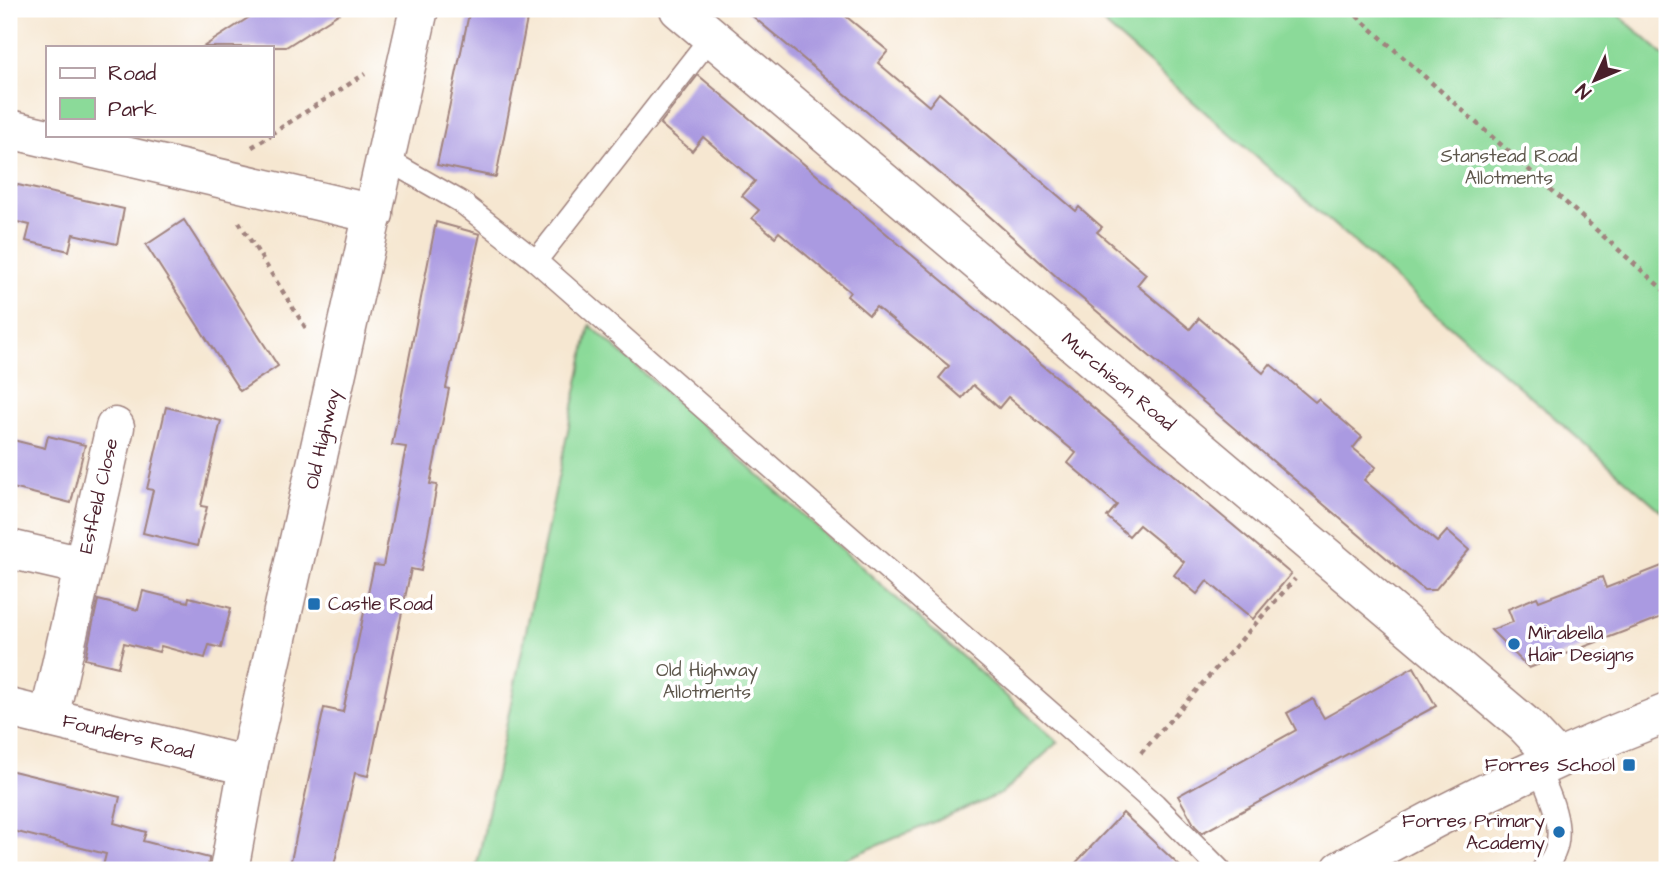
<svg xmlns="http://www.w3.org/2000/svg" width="1676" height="879" viewBox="0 0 1676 879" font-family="'Architects Daughter',sans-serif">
  <rect width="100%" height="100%" fill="#fff"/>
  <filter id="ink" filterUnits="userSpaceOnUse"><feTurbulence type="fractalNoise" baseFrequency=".0143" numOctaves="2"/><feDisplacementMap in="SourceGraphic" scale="14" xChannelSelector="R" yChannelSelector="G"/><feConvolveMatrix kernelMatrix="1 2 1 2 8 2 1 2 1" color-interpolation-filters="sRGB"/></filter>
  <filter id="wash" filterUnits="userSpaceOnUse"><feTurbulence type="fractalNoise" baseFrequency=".00686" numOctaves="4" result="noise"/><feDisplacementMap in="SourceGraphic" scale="28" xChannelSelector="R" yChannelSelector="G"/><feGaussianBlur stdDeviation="1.57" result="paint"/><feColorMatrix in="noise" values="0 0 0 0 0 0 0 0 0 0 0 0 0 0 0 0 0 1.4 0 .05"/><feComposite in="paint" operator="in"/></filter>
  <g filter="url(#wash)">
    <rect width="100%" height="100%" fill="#f6e7d1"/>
    <!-- green -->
    <g fill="#8bda99" stroke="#6a7c62" stroke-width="2">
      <path d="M 1087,9 L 1612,9 L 1667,58 L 1667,516 Z"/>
      <path d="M 590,325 L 1058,742 L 1001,794 L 819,870 L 476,870 Z"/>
    </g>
    <g id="blocks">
      <!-- building -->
      <g fill="#aa9ae1">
        <path d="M 262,9 L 346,9 L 286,47 L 203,47 Z"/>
        <path d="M 470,9 L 529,9 L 496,177 L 437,165 Z"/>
        <path d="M 744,9 L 837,9 L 888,51 L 878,63 L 929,106 L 939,93 L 1076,211 L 1079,207 L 1102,227 L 1097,232 L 1146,274 L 1137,285 L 1190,329 L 1199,318 L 1263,373 L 1270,364 L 1315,402 L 1318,399 L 1362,437 L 1353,448 L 1376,467 L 1364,480 L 1437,542 L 1447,531 L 1469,550 L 1435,590 L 1424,590 L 1058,278 L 967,196 Z"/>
        <path d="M 698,75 L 1291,574 L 1253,619 L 1207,581 L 1197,594 L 1174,575 L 1184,562 L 1139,525 L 1129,536 L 1107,517 L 1117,505 L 1068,463 L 1076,453 L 1008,397 L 999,408 L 973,385 L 962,398 L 939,378 L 949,366 L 876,307 L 869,315 L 847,296 L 850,292 L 779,232 L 775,237 L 752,218 L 759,210 L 742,196 L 755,181 L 703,137 L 692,151 L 660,124 Z"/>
        <path d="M 9,183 L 124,209 L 117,244 L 73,234 L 69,251 L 26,241 L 30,225 L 9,220 Z"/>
        <path d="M 184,220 L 278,366 L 240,391 L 146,245 Z"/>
        <path d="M 436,222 L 480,234 L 446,388 L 449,389 L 430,484 L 437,485 L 421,571 L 411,569 L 368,776 L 355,773 L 333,870 L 289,870 L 324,708 L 343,712 L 374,565 L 383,566 L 406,447 L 392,445 Z"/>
        <path d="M 166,407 L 221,421 L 201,506 L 207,507 L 197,546 L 143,533 L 153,490 L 147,489 Z"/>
        <path d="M 48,436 L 85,445 L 71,503 L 9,487 L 9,439 L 45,448 Z"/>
        <path d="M 1667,564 L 1667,615 L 1529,668 L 1491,630 L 1513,622 L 1508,609 L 1537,597 L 1539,601 L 1602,577 L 1606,588 Z"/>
        <path d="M 143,591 L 188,602 L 189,597 L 231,608 L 221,648 L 209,645 L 205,658 L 161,646 L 159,652 L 124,643 L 118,667 L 85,659 L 98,600 L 138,610 Z"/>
        <path d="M 1414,667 L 1436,706 L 1202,833 L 1195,826 L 1178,796 L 1296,730 L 1287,713 L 1313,699 L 1324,718 Z"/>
        <path d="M 9,770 L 120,797 L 114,823 L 146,832 L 143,841 L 209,858 L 208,870 L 102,870 L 106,854 L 9,830 Z"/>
        <path d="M 1123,813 L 1184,870 L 1069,870 Z"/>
      </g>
    </g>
  </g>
  <g filter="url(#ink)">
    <use href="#blocks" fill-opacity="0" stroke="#a0837e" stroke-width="2"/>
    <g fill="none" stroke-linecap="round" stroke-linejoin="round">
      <!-- service casing -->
      <g stroke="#a0837e" stroke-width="24">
        <g id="service">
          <path d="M 386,159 L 461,202 L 536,261 L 1155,804 L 1220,870"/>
          <path d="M 536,261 L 711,37"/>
          <path d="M 1537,766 C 1551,798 1574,841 1542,870"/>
        </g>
      </g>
      <!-- minor casing -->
      <g stroke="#a0837e" stroke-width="41">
        <g id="minor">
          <path d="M 679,9 L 1525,725 L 1556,758"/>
          <path d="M 9,129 L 374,214"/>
          <path d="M 9,549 L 83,566"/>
          <path d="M 9,708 L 248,766"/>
          <path d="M 49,718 L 115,427"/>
          <path d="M 229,870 L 248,766 L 419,9"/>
        </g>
      </g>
      <!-- tertiary casing -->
      <g stroke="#a0837e" stroke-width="41">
        <path id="tertiary" d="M 1341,870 C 1446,810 1554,757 1667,713"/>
      </g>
      <!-- path -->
      <g stroke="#a0837e" stroke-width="4.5" stroke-dasharray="5 5" stroke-linecap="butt">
        <path d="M 1349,9 L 1667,293"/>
        <path d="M 271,134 L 365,74"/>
        <path d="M 252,147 L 271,135"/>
        <path d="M 239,222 L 307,330"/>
        <path d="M 1141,753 L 1295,579"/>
      </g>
      <!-- service -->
      <use href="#service" stroke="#fff" stroke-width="21"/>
      <!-- minor -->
      <use href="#minor" stroke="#fff" stroke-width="38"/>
      <!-- tertiary -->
      <use href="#tertiary" stroke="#fff" stroke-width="38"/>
    </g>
  </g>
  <!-- markers -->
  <g fill="#1f6fb2" stroke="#fff" stroke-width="2.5">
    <rect x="307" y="597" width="14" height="14" rx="3.5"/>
    <circle cx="1514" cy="644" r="7"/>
    <rect x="1622" y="758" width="14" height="14" rx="3.5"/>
    <circle cx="1559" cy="832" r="7"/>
  </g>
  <g text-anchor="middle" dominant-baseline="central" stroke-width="7" stroke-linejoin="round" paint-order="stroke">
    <!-- park labels -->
    <g font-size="19" fill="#5e574c" stroke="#fff">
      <text x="1509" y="156">Stanstead Road<tspan x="1509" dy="22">Allotments</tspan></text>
      <text x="707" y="670">Old Highway<tspan x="707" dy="22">Allotments</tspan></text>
    </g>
    <!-- street labels -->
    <g font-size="19" fill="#4a1f2b" stroke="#fff">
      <text transform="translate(1118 382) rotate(40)">Murchison Road</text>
      <text transform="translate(323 439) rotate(-77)">Old Highway</text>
      <text transform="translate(99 496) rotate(-77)">Estfeld Close</text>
      <text transform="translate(128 737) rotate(14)">Founders Road</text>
    </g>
    <!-- poi labels -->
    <g font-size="19" fill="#4a1f2b" stroke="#fff" text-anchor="start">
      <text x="328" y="604">Castle Road</text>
      <text x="1528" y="633">Mirabella<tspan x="1528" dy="22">Hair Designs</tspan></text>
      <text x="1615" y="765" text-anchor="end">Forres School</text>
      <text x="1545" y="821" text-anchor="end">Forres Primary<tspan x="1545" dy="22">Academy</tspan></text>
    </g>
  </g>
  <!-- margin -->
  <rect width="1676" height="879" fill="none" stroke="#fff" stroke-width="35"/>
  <!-- legend -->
  <rect x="46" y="46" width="228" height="91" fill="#ffffff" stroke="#b7a5aa" stroke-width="2"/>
  <rect x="60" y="68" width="35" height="10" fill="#ffffff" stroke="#b7a5aa" stroke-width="2"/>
  <text x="108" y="80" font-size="21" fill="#4a1f2b">Road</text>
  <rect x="60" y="98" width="35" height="21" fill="#8bda99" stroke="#b7a5aa" stroke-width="2"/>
  <text x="108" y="116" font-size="21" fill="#4a1f2b">Park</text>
  <!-- north arrow -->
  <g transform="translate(1595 80) rotate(226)" stroke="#ffffff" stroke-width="5" paint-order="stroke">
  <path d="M0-5L12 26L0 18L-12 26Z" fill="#4a1f2b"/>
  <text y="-10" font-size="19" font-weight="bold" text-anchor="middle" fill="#4a1f2b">N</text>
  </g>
</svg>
